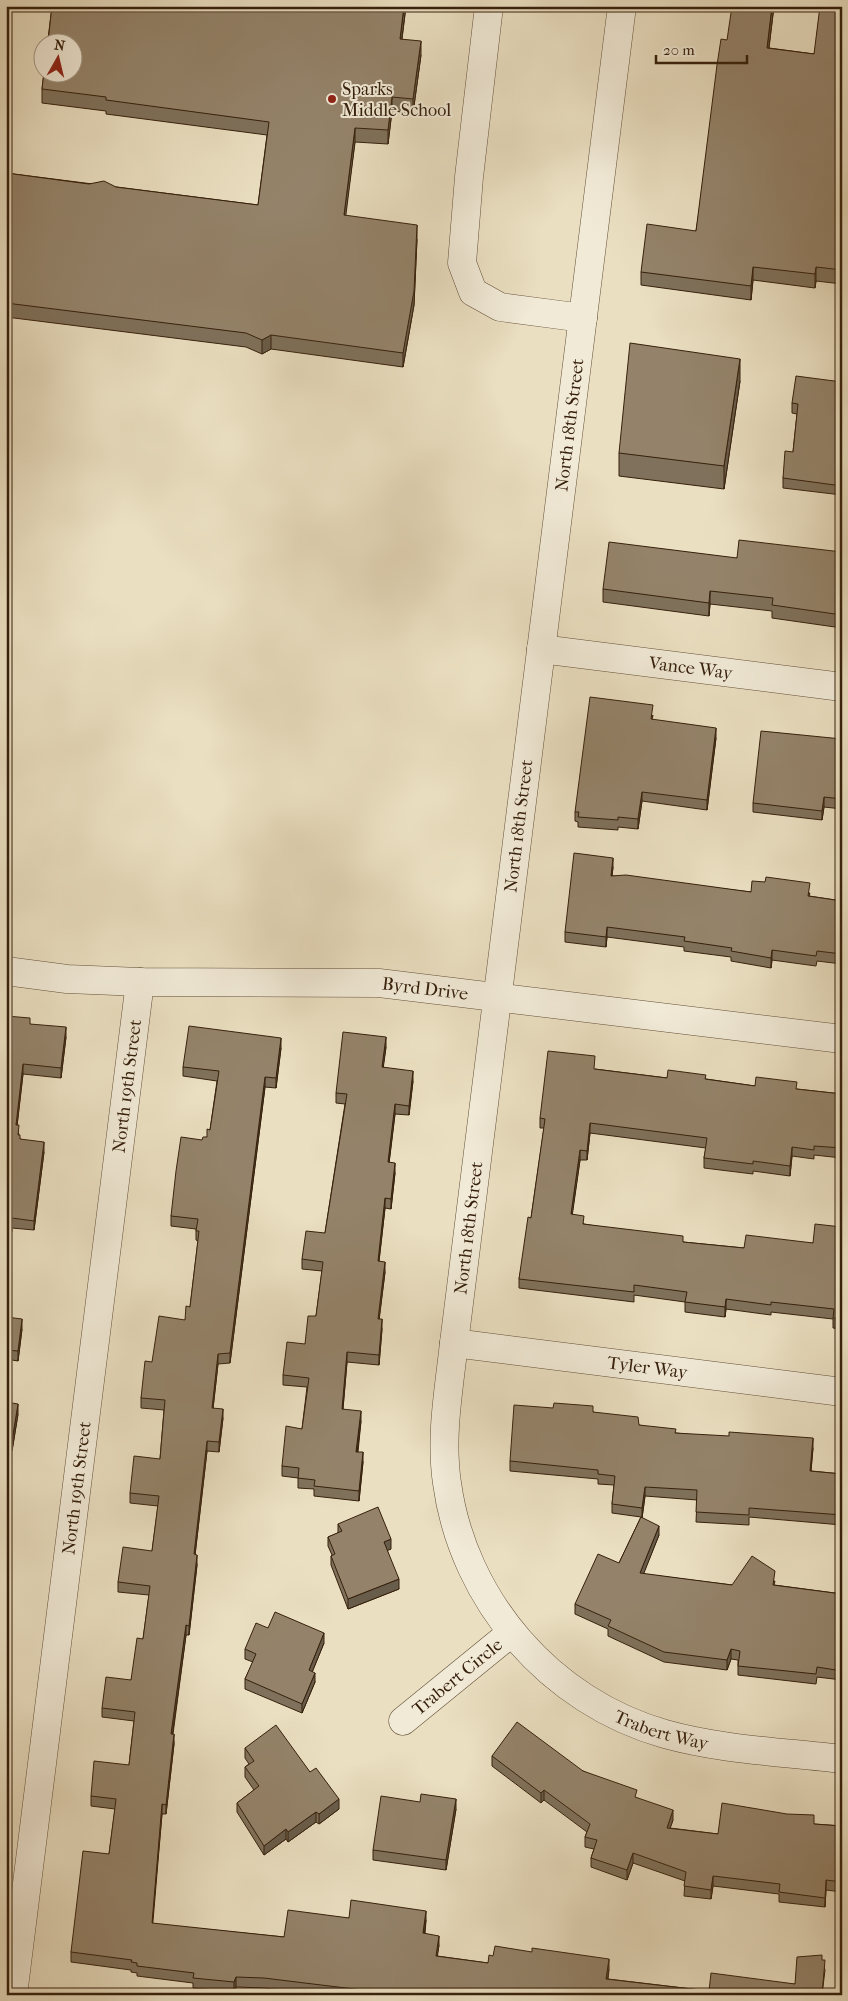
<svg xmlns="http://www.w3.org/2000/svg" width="848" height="2001" viewBox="0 0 848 2001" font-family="'IM FELL French Canon',serif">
  <rect width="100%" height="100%" fill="#eadfc1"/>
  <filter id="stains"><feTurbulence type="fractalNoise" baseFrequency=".004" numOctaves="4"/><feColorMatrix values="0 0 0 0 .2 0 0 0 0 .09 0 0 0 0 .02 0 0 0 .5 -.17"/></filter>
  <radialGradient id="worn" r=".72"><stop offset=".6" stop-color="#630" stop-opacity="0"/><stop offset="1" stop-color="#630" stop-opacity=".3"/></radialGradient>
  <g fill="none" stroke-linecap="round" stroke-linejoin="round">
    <!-- minor casing -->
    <g stroke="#635039" stroke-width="29">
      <g id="minor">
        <path d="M 489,6 L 469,177 L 462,263 L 473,292 L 500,307 L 583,318"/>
        <path id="s1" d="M 622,6 L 454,1343 C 449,1389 440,1436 447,1483 C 463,1601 551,1702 665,1734 C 722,1750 784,1752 842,1759"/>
        <path id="s2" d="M 541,649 L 842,687"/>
        <path id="s3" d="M 6,971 L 67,979 L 140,982 L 379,983 L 842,1039"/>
        <path id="s4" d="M 454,1343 L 842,1392"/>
        <path id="s5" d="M 403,1721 L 511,1633"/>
        <path id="s6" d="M 13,1995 L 140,982"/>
      </g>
    </g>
    <!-- minor -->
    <use href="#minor" stroke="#f1ead7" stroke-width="28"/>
  </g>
  <!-- wall -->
  <g fill="#7f715b" stroke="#36200c">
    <path d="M 52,6 L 406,6 L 402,39 L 421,55 L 413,113 L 392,111 L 388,144 L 355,142 L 345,216 L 417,239 L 414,305 L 403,367 L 271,349 L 262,354 L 246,347 L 6,317 L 6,173 L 258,205 L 267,135 L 106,114 L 106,111 L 42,103 L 42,89 Z"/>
    <path d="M 774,6 L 769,48 L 814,54 L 842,6 L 842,284 L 816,281 L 815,288 L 753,280 L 751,300 L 641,285 L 641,272 L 696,231 L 727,40 Z"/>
    <path d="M 740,381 L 724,489 L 619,476 L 619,453 Z"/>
    <path d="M 842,382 L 842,495 L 783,488 L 783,478 L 793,452 L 797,414 L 792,413 L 792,403 Z"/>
    <path d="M 842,552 L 842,628 L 772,618 L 772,611 L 710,604 L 709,616 L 603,602 L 603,589 L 737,558 Z"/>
    <path d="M 653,715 L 652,720 L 716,738 L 707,810 L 642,801 L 638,829 L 618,827 L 618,830 L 578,827 L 578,822 L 575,821 L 575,812 Z"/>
    <path d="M 842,739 L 842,809 L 824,807 L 822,820 L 753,812 L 753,803 Z"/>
    <path d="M 613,867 L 612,876 L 751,892 L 810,893 L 809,896 L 842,901 L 842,964 L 817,961 L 816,966 L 772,960 L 771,968 L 731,961 L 731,957 L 684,951 L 684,947 L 607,937 L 606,947 L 565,942 L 565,932 Z"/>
    <path d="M 6,1016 L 30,1024 L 66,1037 L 61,1078 L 23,1074 L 17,1125 L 19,1135 L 20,1139 L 44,1152 L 34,1230 L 12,1228 L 12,1232 L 7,1231 L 6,1240 Z"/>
    <path d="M 386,1047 L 383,1067 L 413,1081 L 409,1115 L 395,1114 L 389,1162 L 395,1173 L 391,1209 L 385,1208 L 379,1261 L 385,1272 L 379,1319 L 382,1329 L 379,1365 L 347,1362 L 343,1409 L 361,1421 L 358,1452 L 363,1462 L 359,1501 L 314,1496 L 314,1489 L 298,1488 L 298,1478 L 282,1476 L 282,1466 L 302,1429 L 307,1387 L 283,1385 L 283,1375 L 305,1344 L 316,1316 L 322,1271 L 302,1269 L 302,1259 L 325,1233 L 345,1104 L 336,1103 L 336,1093 Z"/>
    <path d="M 281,1048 L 276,1088 L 265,1087 L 230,1363 L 218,1364 L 213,1408 L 223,1418 L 219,1452 L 207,1451 L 195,1555 L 197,1565 L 189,1635 L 186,1635 L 173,1734 L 174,1744 L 166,1814 L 162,1814 L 152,1924 L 284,1937 L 349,1918 L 426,1920 L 425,1934 L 439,1945 L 437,1956 L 488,1963 L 609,1969 L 608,1979 L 709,1991 L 795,1984 L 822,1960 L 825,1970 L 822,1995 L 321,1995 L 264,1988 L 236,1987 L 234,1992 L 193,1988 L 193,1983 L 137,1976 L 137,1973 L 131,1972 L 131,1970 L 71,1962 L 71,1952 L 109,1854 L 115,1809 L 91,1806 L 91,1796 L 129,1765 L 134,1721 L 102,1717 L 102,1708 L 131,1680 L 143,1639 L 149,1595 L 118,1592 L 118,1582 L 152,1551 L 158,1506 L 130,1503 L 130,1493 L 160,1459 L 164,1410 L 141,1408 L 141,1398 L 152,1362 L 185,1320 L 190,1307 L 198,1241 L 196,1240 L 196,1229 L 171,1226 L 171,1216 L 202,1140 L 207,1137 L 210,1130 L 217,1081 L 183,1076 L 183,1067 Z"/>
    <path d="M 595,1069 L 667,1078 L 706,1079 L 755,1086 L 797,1089 L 842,1094 L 842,1158 L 814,1155 L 814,1159 L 792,1156 L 790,1176 L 753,1171 L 753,1174 L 704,1168 L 704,1158 L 706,1148 L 590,1133 L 587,1160 L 580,1160 L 572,1214 L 584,1224 L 683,1242 L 744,1248 L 813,1243 L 842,1227 L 842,1239 L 840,1252 L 842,1252 L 842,1329 L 833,1328 L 833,1319 L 771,1312 L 771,1315 L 726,1309 L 725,1317 L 685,1312 L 685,1302 L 634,1295 L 634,1302 L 519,1288 L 519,1279 L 531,1218 L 544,1128 L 540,1128 L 540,1118 Z"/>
    <path d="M 6,1317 L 22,1329 L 18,1361 L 6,1359 Z"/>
    <path d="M 6,1402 L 18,1414 L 12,1451 L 6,1450 Z"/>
    <path d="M 553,1408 L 593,1412 L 639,1425 L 676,1433 L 813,1448 L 811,1471 L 842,1474 L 842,1525 L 749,1517 L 749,1525 L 696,1522 L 697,1500 L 645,1496 L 642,1518 L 659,1535 L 643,1574 L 732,1585 L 775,1581 L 774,1585 L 842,1594 L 842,1680 L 817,1677 L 816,1684 L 738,1675 L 738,1660 L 731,1659 L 727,1670 L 664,1662 L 608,1636 L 608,1629 L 575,1614 L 575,1604 L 619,1563 L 641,1517 L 612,1513 L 612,1504 L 614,1485 L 598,1484 L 598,1479 L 510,1471 L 510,1461 Z"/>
    <path d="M 338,1524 L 391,1549 L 387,1550 L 399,1589 L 348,1609 L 331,1565 L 331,1556 L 332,1555 L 328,1546 L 328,1537 L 338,1533 Z"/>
    <path d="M 268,1628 L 324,1643 L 312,1672 L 315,1682 L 302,1713 L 245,1689 L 245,1679 L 253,1662 L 245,1659 L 245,1649 Z"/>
    <path d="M 245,1748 L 310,1772 L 339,1809 L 319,1824 L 316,1822 L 288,1842 L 286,1839 L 264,1855 L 237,1812 L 237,1803 L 254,1790 L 245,1777 L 245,1767 L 249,1764 L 245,1758 Z"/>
    <path d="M 492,1756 L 583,1771 L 637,1798 L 673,1820 L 670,1828 L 718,1834 L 814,1824 L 842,1826 L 842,1892 L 826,1890 L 825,1907 L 779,1902 L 779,1894 L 713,1886 L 711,1899 L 684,1896 L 685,1881 L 633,1863 L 627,1880 L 591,1867 L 591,1858 L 594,1849 L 585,1847 L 585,1837 L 587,1832 L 544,1800 L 541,1803 L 492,1766 Z"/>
    <path d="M 456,1809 L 446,1870 L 373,1860 L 373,1850 Z"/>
  </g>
  <!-- shaded-wall -->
  <g fill="#685c4a" stroke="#36200c">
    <path d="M 404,6 L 406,6 L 400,53 L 400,39 Z"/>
    <path d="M 772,6 L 774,6 L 767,62 L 767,48 Z"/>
    <path d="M 421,41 L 421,55 L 413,113 L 413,99 Z"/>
    <path d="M 392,97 L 392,111 L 388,144 L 388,130 Z"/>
    <path d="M 355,128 L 355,142 L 344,230 L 344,215 Z"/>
    <path d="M 417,225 L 417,239 L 414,305 L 403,367 L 403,353 Z"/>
    <path d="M 753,267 L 753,280 L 751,300 L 751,286 Z"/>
    <path d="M 816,267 L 816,281 L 815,288 L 815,274 Z"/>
    <path d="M 271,335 L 271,349 L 262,354 L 262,340 Z"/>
    <path d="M 740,359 L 740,381 L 724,489 L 724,466 Z"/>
    <path d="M 710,591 L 710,604 L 709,616 L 709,603 Z"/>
    <path d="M 716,728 L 716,738 L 707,810 L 707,800 Z"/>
    <path d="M 642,792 L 642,801 L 638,829 L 638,819 Z"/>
    <path d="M 824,797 L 824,807 L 822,820 L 822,811 Z"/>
    <path d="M 613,858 L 613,867 L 611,885 L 611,876 Z"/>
    <path d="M 607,927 L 607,937 L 606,947 L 606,937 Z"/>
    <path d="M 772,950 L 772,960 L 771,968 L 771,958 Z"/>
    <path d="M 66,1027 L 66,1037 L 61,1078 L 61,1068 Z"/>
    <path d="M 386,1037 L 386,1047 L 382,1077 L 382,1067 Z"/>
    <path d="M 281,1038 L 281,1048 L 276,1088 L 276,1078 Z"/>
    <path d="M 23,1064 L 23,1074 L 16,1135 L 16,1125 Z"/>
    <path d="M 413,1071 L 413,1081 L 409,1115 L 409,1106 Z"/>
    <path d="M 265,1077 L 265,1087 L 230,1363 L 230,1353 Z"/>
    <path d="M 395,1104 L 395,1114 L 388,1172 L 388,1162 Z"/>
    <path d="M 590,1123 L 590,1133 L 587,1160 L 587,1151 Z"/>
    <path d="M 44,1142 L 44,1152 L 34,1230 L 34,1221 Z"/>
    <path d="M 792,1147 L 792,1156 L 790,1176 L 790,1166 Z"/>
    <path d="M 580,1150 L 580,1160 L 571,1224 L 571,1214 Z"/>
    <path d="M 395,1163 L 395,1173 L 391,1209 L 391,1199 Z"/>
    <path d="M 385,1198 L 385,1208 L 378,1270 L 378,1261 Z"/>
    <path d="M 842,1229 L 842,1239 L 839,1262 L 839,1252 Z"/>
    <path d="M 385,1262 L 385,1272 L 378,1329 L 378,1319 Z"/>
    <path d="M 726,1299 L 726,1309 L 725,1317 L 725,1307 Z"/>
    <path d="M 22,1319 L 22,1329 L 18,1361 L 18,1351 Z"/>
    <path d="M 382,1319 L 382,1329 L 379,1365 L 379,1355 Z"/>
    <path d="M 347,1352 L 347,1362 L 342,1419 L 342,1409 Z"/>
    <path d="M 218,1354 L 218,1364 L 212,1418 L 212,1408 Z"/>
    <path d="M 18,1404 L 18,1414 L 12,1451 L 12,1441 Z"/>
    <path d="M 223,1409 L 223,1418 L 219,1452 L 219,1442 Z"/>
    <path d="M 361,1411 L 361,1421 L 356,1461 L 356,1452 Z"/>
    <path d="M 813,1438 L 813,1448 L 810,1481 L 810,1471 Z"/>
    <path d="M 207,1441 L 207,1451 L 194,1564 L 194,1554 Z"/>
    <path d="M 363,1452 L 363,1462 L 359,1501 L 359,1491 Z"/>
    <path d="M 645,1487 L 645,1496 L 642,1518 L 642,1508 Z"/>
    <path d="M 659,1526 L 659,1535 L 640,1583 L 640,1573 Z"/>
    <path d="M 391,1539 L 391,1549 L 384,1552 L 384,1542 Z"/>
    <path d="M 197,1555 L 197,1565 L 189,1635 L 189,1626 Z"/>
    <path d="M 399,1579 L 399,1589 L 348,1609 L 348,1599 Z"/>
    <path d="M 186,1625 L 186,1635 L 171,1744 L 171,1734 Z"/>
    <path d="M 324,1633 L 324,1643 L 309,1680 L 309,1670 Z"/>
    <path d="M 731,1649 L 731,1659 L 727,1670 L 727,1660 Z"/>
    <path d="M 315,1673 L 315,1682 L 302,1713 L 302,1704 Z"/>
    <path d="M 174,1734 L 174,1744 L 166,1814 L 166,1805 Z"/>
    <path d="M 544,1790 L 544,1800 L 541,1803 L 541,1793 Z"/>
    <path d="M 339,1799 L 339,1809 L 319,1824 L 319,1814 Z"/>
    <path d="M 456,1799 L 456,1809 L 446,1870 L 446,1860 Z"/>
    <path d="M 162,1804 L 162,1814 L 152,1933 L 152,1923 Z"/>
    <path d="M 673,1810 L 673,1820 L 667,1837 L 667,1828 Z"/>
    <path d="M 316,1812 L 316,1822 L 288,1842 L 288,1832 Z"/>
    <path d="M 286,1829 L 286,1839 L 264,1855 L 264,1846 Z"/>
    <path d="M 633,1853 L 633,1863 L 627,1880 L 627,1870 Z"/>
    <path d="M 713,1876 L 713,1886 L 711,1899 L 711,1890 Z"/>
    <path d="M 826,1880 L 826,1890 L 825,1907 L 825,1898 Z"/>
    <path d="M 426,1911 L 426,1920 L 423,1943 L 423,1933 Z"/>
    <path d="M 439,1936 L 439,1945 L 436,1966 L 436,1956 Z"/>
    <path d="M 609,1959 L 609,1969 L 606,1989 L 606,1979 Z"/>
    <path d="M 236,1977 L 236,1987 L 234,1992 L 234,1982 Z"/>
  </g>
  <!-- building -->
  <g fill="#94836a" stroke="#36200c">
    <path d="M 52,6 L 404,6 L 400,39 L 421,41 L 413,99 L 392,97 L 388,130 L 355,128 L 344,215 L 417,225 L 414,291 L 403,353 L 271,335 L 262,340 L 246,333 L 6,303 L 6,173 L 89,184 L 104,181 L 116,187 L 258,205 L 269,122 L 106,100 L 106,97 L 42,89 L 44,72 L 72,72 L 72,42 L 48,42 Z"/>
    <path d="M 732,6 L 772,6 L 767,48 L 814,54 L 820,6 L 842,6 L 842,270 L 816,267 L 815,274 L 753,267 L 751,286 L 641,272 L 647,224 L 696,231 L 717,65 L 721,39 L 727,40 Z"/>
    <path d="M 630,343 L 740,359 L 724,466 L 619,453 Z"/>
    <path d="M 796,376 L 842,382 L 842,486 L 783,478 L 785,451 L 793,452 L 798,404 L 792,403 Z"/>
    <path d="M 739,540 L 842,552 L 842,615 L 772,605 L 773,598 L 710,591 L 709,603 L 603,589 L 609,542 L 737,558 Z"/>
    <path d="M 590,697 L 653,705 L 651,719 L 716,728 L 707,800 L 642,792 L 638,819 L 618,817 L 618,820 L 578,817 L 579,812 L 575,812 Z"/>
    <path d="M 761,731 L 842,739 L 842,799 L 824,797 L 822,811 L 753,803 Z"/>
    <path d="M 574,853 L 613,858 L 611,876 L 626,875 L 751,892 L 752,881 L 765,882 L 766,877 L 810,883 L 808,896 L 842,901 L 842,954 L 817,951 L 816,956 L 772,950 L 771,958 L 731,951 L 732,948 L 684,941 L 685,937 L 607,927 L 606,937 L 565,932 Z"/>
    <path d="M 6,1016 L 30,1018 L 30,1024 L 66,1027 L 61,1068 L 23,1064 L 16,1125 L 19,1125 L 18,1135 L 20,1135 L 20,1139 L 44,1142 L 34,1221 L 12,1218 L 12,1222 L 7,1222 L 6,1231 Z"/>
    <path d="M 189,1026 L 281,1038 L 276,1078 L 265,1077 L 230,1353 L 218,1354 L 212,1408 L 223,1409 L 219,1442 L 207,1441 L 194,1554 L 197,1555 L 189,1626 L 186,1625 L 171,1734 L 174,1734 L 166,1805 L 162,1804 L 152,1923 L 284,1937 L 288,1910 L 349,1918 L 351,1900 L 426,1911 L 423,1933 L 439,1936 L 436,1956 L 488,1963 L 489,1955 L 493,1956 L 495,1946 L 532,1952 L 532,1948 L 609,1959 L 606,1979 L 709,1991 L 711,1973 L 795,1984 L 797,1957 L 822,1955 L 822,1960 L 825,1960 L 822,1995 L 428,1995 L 398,1991 L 397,1995 L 384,1995 L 361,1992 L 362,1990 L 264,1978 L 236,1977 L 234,1982 L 193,1978 L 194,1973 L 137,1966 L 137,1963 L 131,1962 L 132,1960 L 71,1952 L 83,1851 L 109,1854 L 116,1799 L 91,1796 L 94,1761 L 129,1765 L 135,1712 L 102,1708 L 106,1677 L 131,1680 L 137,1638 L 143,1639 L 150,1586 L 118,1582 L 123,1547 L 152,1551 L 159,1496 L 130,1493 L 134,1456 L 160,1459 L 165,1400 L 141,1398 L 145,1361 L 152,1362 L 159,1316 L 185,1320 L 186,1306 L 190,1307 L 199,1231 L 196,1231 L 198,1219 L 171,1216 L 176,1171 L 181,1137 L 202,1140 L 203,1137 L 207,1137 L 207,1129 L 210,1130 L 219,1071 L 183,1067 Z"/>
    <path d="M 343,1032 L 386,1037 L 382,1067 L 413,1071 L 409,1106 L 395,1104 L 388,1162 L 395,1163 L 391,1199 L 385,1198 L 378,1261 L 385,1262 L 378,1319 L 382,1319 L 379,1355 L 347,1352 L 342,1409 L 361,1411 L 356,1452 L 363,1452 L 359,1491 L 314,1486 L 315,1480 L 298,1478 L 299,1468 L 282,1466 L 286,1426 L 302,1429 L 309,1378 L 283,1375 L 287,1342 L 305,1344 L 308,1316 L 316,1316 L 323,1262 L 302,1259 L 306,1231 L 325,1233 L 347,1094 L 336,1093 Z"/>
    <path d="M 548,1051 L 595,1056 L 594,1069 L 667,1078 L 668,1070 L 706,1075 L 705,1079 L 755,1086 L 756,1077 L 797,1082 L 796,1089 L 842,1094 L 842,1148 L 814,1146 L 814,1150 L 792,1147 L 790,1166 L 753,1161 L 753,1164 L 704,1158 L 707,1138 L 590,1123 L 587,1151 L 580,1150 L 571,1214 L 584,1216 L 583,1224 L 683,1236 L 683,1242 L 744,1248 L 746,1235 L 813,1243 L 815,1224 L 842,1227 L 839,1252 L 842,1252 L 842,1319 L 833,1318 L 834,1309 L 771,1302 L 771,1305 L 726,1299 L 725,1307 L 685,1302 L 687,1292 L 634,1285 L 634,1292 L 519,1279 L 528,1217 L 531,1218 L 545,1119 L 540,1118 Z"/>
    <path d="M 6,1317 L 22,1319 L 18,1351 L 6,1350 Z"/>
    <path d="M 6,1402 L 18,1404 L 12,1441 L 6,1440 Z"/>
    <path d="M 554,1403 L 593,1406 L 593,1412 L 638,1417 L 639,1425 L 676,1429 L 675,1433 L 729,1436 L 729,1432 L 813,1438 L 810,1471 L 842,1474 L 842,1515 L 749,1508 L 749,1515 L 696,1512 L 697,1490 L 645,1487 L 642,1508 L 612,1504 L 615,1476 L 598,1474 L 598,1470 L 510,1461 L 514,1405 L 553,1408 Z"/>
    <path d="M 378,1507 L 391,1539 L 384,1542 L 399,1579 L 348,1599 L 331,1556 L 335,1554 L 328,1537 L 342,1531 L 338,1524 Z"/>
    <path d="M 641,1517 L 659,1526 L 640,1573 L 732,1585 L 752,1556 L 775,1571 L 773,1585 L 842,1594 L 842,1671 L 817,1667 L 816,1674 L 738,1666 L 740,1651 L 731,1649 L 727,1660 L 664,1652 L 608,1626 L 611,1620 L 575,1604 L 598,1554 L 619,1563 Z"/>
    <path d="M 275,1612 L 324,1633 L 309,1670 L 315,1673 L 302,1704 L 245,1679 L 256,1654 L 245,1649 L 256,1623 L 268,1628 Z"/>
    <path d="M 517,1722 L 583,1771 L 637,1790 L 635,1797 L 673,1810 L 667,1828 L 718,1834 L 722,1803 L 787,1814 L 814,1815 L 814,1824 L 842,1826 L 842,1882 L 826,1880 L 825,1898 L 779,1892 L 780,1884 L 713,1876 L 711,1890 L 684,1886 L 686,1872 L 633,1853 L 627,1870 L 591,1858 L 597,1840 L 585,1837 L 590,1824 L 544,1790 L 541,1793 L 492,1756 Z"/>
    <path d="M 276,1725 L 310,1772 L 316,1768 L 339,1799 L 319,1814 L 316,1812 L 288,1832 L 286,1829 L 264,1846 L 237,1803 L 259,1786 L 245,1767 L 254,1761 L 245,1748 Z"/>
    <path d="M 421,1794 L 456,1799 L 446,1860 L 373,1850 L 381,1796 L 420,1802 Z"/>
  </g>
  <!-- markers -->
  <circle fill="#8f2418" stroke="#f1ead7" stroke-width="2" cx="332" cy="99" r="5"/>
  <g text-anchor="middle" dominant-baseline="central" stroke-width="4" stroke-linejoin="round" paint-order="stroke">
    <!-- poi labels -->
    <g font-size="18" fill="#36200c" stroke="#f1ead7" text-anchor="start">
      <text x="342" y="89">Sparks<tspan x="342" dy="21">Middle School</tspan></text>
    </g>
    <!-- street labels -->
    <g font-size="18" fill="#36200c" stroke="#f1ead7">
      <text transform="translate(570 425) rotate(-83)">North 18th Street</text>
      <text stroke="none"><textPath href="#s2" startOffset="151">Vance Way</textPath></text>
      <text transform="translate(519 826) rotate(-83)">North 18th Street</text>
      <text stroke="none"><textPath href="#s3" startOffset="420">Byrd Drive</textPath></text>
      <text stroke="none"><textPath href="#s6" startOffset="916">North 19th Street</textPath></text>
      <text transform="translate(469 1228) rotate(-83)">North 18th Street</text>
      <text stroke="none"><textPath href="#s4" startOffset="195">Tyler Way</textPath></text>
      <text stroke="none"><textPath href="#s6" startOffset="511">North 19th Street</textPath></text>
      <text stroke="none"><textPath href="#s5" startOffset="70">Trabert Circle</textPath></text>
      <text stroke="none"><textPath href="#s1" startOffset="1835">Trabert Way</textPath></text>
    </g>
  </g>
  <!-- margin -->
  <rect width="848" height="2001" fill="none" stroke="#eadfc1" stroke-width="25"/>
  <rect x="8" y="8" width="833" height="1986" fill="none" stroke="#36200c" stroke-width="2.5"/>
  <rect x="12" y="12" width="823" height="1976" fill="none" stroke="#36200c"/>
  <!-- north arrow -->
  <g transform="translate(58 58) rotate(8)"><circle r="24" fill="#f1ead7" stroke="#a69986"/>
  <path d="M0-4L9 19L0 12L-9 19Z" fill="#8f2418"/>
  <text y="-8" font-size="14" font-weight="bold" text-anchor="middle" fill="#36200c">N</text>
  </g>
  <!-- scale -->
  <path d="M656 55v8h91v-8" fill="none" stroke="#36200c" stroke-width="2.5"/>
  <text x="663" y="55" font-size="15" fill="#36200c" stroke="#f1ead7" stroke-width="4" paint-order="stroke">20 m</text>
  <rect width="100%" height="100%" filter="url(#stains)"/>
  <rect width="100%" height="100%" fill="url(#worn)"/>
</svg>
